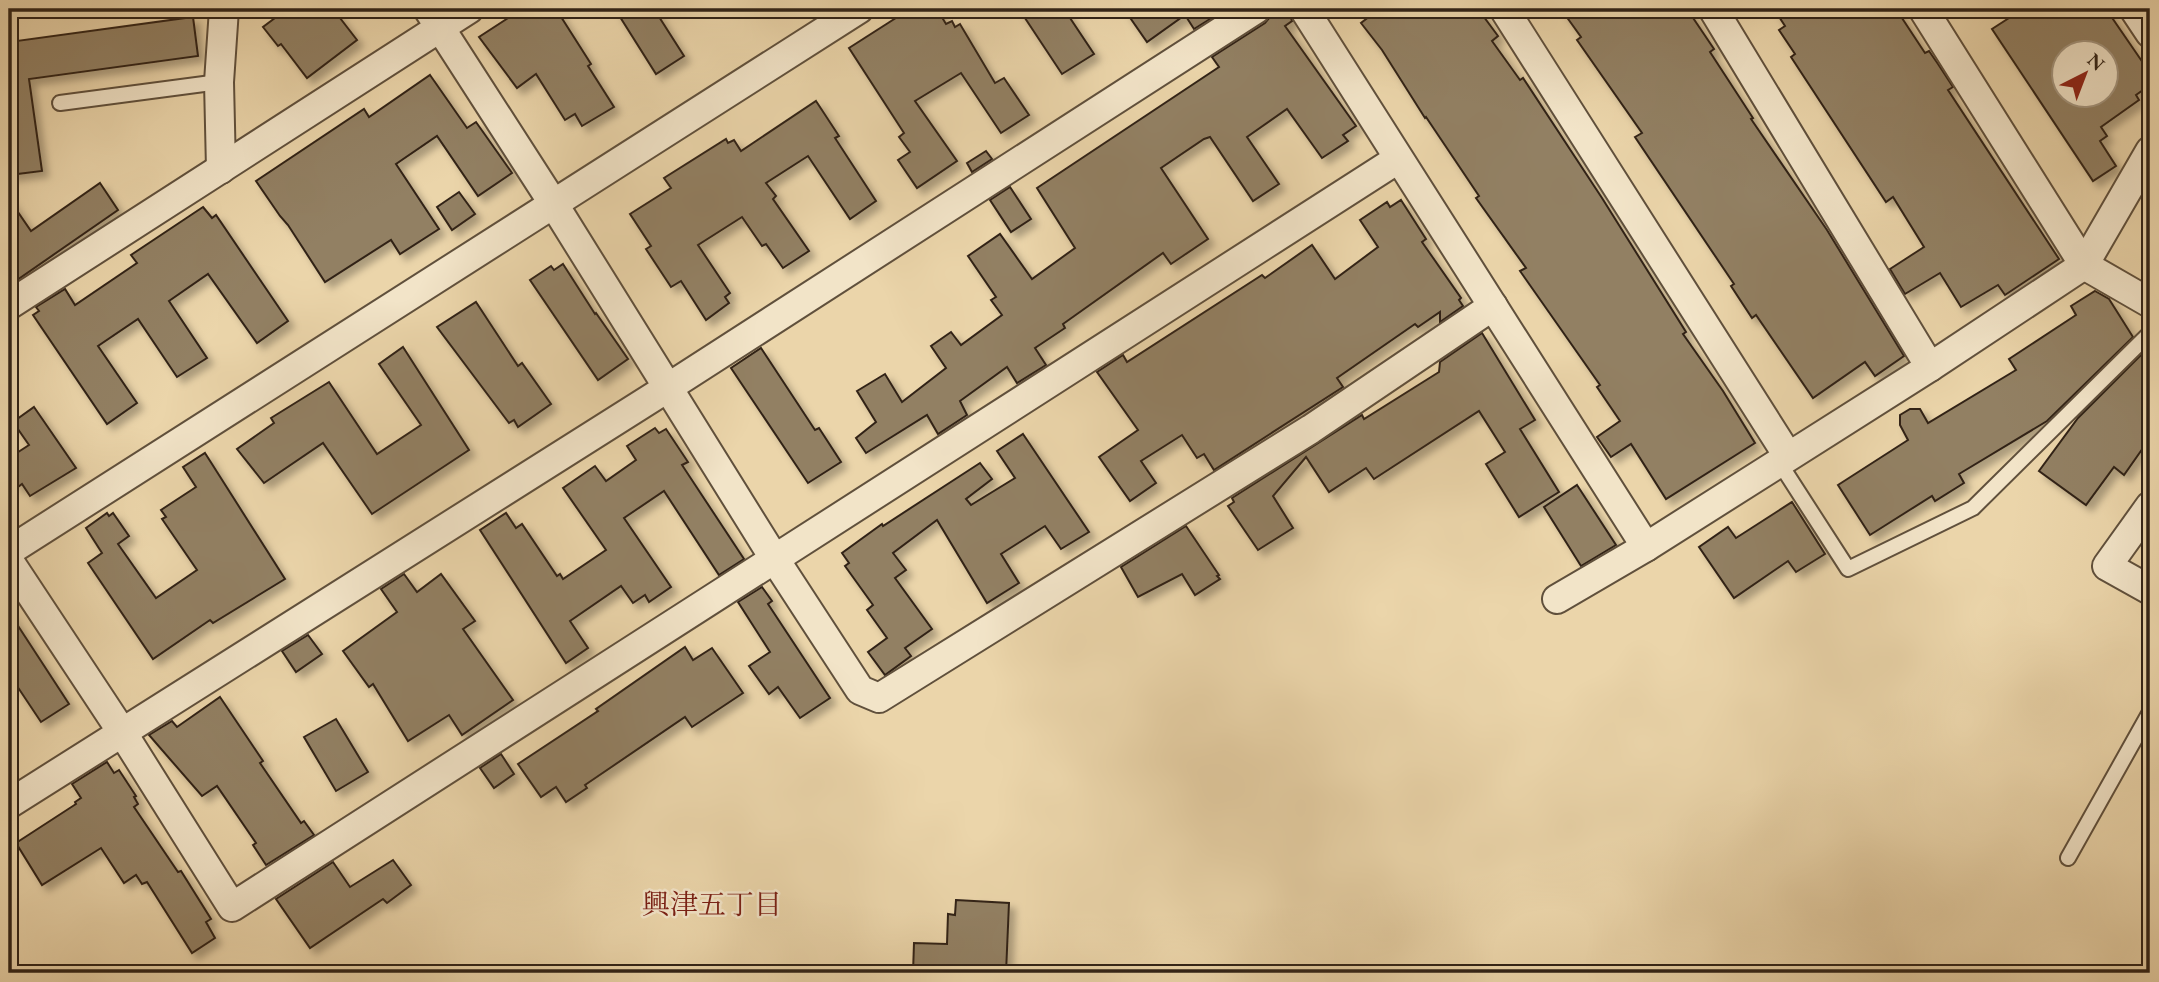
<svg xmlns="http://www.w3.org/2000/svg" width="2159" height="982" viewBox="0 0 2159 982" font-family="'EB Garamond','Noto Serif JP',serif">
  <defs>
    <filter id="shadow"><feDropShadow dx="6" dy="6" stdDeviation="3.5" flood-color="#0004"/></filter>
  </defs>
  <rect width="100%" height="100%" fill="#ebd5aa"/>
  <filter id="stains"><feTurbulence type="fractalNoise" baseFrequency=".00286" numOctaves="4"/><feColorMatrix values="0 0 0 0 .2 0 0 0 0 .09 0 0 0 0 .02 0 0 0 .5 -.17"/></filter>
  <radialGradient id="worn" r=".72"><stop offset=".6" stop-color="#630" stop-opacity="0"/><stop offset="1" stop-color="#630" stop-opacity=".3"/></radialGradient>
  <!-- building -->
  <g fill="#928063" stroke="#312317" stroke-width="2" fill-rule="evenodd" filter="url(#shadow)">
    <path d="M 287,9 L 333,9 L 357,40 L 307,78 L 281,44 L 278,46 L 263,27 Z"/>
    <path d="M 522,9 L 556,9 L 591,64 L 588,66 L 614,107 L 582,126 L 575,114 L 565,120 L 536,74 L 517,88 L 479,37 Z"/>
    <path d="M 615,9 L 654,9 L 684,56 L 656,74 Z"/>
    <path d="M 910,9 L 937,9 L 946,24 L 952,21 L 955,27 L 960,24 L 995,83 L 1004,78 L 1029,115 L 1001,133 L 961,73 L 915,101 L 957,161 L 917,188 L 898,160 L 910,152 L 899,137 L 904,133 L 849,48 Z"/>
    <path d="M 1019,9 L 1064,9 L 1094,54 L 1062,74 Z"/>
    <path d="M 1124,9 L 1226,9 L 1194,29 L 1185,15 L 1147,42 Z"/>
    <path d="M 1273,9 L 1288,9 L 1292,21 L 1285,26 L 1356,126 L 1343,135 L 1348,141 L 1322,158 L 1287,109 L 1247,137 L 1279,184 L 1253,201 L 1210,137 L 1204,139 L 1161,168 L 1208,239 L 1171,264 L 1163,253 L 1063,324 L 1065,328 L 1035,348 L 1046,365 L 1017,383 L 1007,367 L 960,401 L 967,415 L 938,434 L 927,415 L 866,453 L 856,438 L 876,422 L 857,391 L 885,374 L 902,402 L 946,368 L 931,346 L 951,332 L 961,345 L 1002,315 L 991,300 L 996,297 L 968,256 L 1000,234 L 1032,279 L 1075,248 L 1037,188 L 1219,67 L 1212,57 L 1265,23 L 1270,17 Z"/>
    <path d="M 1379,9 L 1478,9 L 1498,36 L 1492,41 L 1520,80 L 1523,78 L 1602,198 L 1686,332 L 1683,334 L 1723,391 L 1755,443 L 1666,499 L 1631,444 L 1611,457 L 1597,437 L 1620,421 L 1597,387 L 1600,385 L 1520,271 L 1526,268 L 1476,198 L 1479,196 L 1426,117 L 1425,118 L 1382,50 L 1361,23 Z"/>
    <path d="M 1561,9 L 1687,9 L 1714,49 L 1710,52 L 1753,118 L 1751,119 L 1827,230 L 1904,356 L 1875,376 L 1865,362 L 1813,398 L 1756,315 L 1752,318 L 1731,286 L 1734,284 L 1635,137 L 1642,133 L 1577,40 L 1581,37 Z"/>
    <path d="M 1774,9 L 1896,9 L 1925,53 L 1929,51 L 1938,64 L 1953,87 L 1948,90 L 2059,259 L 2005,295 L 1998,285 L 1961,307 L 1940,273 L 1905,294 L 1890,269 L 1924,247 L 1893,197 L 1886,202 L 1791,57 L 1795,54 L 1779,30 L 1785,26 Z"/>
    <path d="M 2023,9 L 2106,9 L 2150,73 L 2150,85 L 2136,95 L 2139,100 L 2101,127 L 2107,136 L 2100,141 L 2116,166 L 2093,181 L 1992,29 ZM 2064,52 L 2106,52 L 2106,94 L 2064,94 Z"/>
    <path d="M 193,17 L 198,56 L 29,79 L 42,171 L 9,175 L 9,42 Z"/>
    <path d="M 430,75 L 467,128 L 476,122 L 512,173 L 478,196 L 437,136 L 396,164 L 439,229 L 400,254 L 391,240 L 325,282 L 288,225 L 280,216 L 256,181 L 364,109 L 369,117 Z"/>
    <path d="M 816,101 L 839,136 L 835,138 L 876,201 L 850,219 L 808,156 L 766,183 L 776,196 L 773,199 L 809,251 L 783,268 L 766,244 L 762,246 L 742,217 L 698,245 L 730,293 L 725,297 L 729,303 L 706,320 L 681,281 L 671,287 L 646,249 L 651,246 L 630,214 L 671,188 L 664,178 L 726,139 L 728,143 L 734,140 L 741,151 Z"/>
    <path d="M 986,151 L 992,159 L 972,172 L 967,163 Z"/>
    <path d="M 100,183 L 118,210 L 17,280 L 9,269 L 9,199 L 31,231 Z"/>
    <path d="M 1010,187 L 1031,219 L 1011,232 L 990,200 Z"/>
    <path d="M 459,192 L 475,214 L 452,230 L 437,207 Z"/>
    <path d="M 1401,200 L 1426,239 L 1422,242 L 1461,298 L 1459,300 L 1463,306 L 1440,322 L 1440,312 L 1418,327 L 1415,324 L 1337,378 L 1343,387 L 1214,470 L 1204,454 L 1197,458 L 1182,435 L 1141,461 L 1156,483 L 1130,501 L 1099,457 L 1138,430 L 1097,372 L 1123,355 L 1127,362 L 1262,275 L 1265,278 L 1312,245 L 1335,279 L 1378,247 L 1360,220 L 1387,202 L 1390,207 Z"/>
    <path d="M 203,207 L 212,218 L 216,215 L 288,321 L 257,343 L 208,274 L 169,301 L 207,358 L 177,377 L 138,319 L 98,346 L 137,403 L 107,424 L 33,315 L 39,311 L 36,307 L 65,289 L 75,305 L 137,263 L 131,255 Z"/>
    <path d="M 563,264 L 595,314 L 596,313 L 628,359 L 598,380 L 530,280 L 551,266 L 554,270 Z"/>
    <path d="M 2095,291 L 2109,299 L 2133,337 L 2047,421 L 1959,474 L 1964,483 L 1935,501 L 1932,496 L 1870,535 L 1838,485 L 1908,440 L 1900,425 L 1900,415 L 1910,409 L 1920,409 L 1928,423 L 2016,370 L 2009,359 L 2076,315 L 2071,306 Z"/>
    <path d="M 476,302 L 518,366 L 522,363 L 551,404 L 518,427 L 514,420 L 509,423 L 437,327 Z"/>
    <path d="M 1482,333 L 1535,420 L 1520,429 L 1559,492 L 1519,517 L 1486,464 L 1505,452 L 1479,411 L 1374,479 L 1366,468 L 1329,492 L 1306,457 L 1273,496 L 1293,528 L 1258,550 L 1228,506 L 1234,502 L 1232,498 L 1362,415 L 1364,419 L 1439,372 L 1440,362 Z"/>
    <path d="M 403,347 L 469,450 L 372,514 L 323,443 L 264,483 L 237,449 L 274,423 L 271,418 L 329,382 L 377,454 L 421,425 L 379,364 Z"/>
    <path d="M 761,348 L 815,430 L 819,428 L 841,462 L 808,483 L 731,368 Z"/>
    <path d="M 2143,353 L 2150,365 L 2150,438 L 2124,475 L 2114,467 L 2086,505 L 2039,471 L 2078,418 Z"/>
    <path d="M 34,407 L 76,468 L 30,496 L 22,484 L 18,487 L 9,472 L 9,458 L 29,445 L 13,422 Z"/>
    <path d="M 655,428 L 659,433 L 666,429 L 688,462 L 682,465 L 744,559 L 719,575 L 664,491 L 624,518 L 671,587 L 649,602 L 645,595 L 633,603 L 621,586 L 570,621 L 588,648 L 566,663 L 480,530 L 506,513 L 516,528 L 522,524 L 557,576 L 560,574 L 563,579 L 606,550 L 563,488 L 595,466 L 606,481 L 636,460 L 627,446 Z"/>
    <path d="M 1023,434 L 1089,532 L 1061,549 L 1045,526 L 1001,554 L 1019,583 L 987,603 L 937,520 L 893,553 L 906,570 L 895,578 L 932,629 L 905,648 L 911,656 L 885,675 L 868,652 L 887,638 L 867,610 L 873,605 L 845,566 L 849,563 L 842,553 L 882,524 L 883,526 L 980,463 L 992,479 L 966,499 L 971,505 L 1015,478 L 997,451 Z"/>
    <path d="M 205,453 L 285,579 L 213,623 L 210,620 L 153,659 L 88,563 L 102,553 L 86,528 L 107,513 L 109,516 L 113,513 L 129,536 L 118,544 L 156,598 L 197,570 L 162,519 L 166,517 L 161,510 L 196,487 L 183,467 Z"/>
    <path d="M 1577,485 L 1616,545 L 1581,566 L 1544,507 Z"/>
    <path d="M 1792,502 L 1825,554 L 1796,572 L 1788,561 L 1734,598 L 1699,547 L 1728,527 L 1736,538 Z"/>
    <path d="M 1186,526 L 1219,575 L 1217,576 L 1220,579 L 1195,595 L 1182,574 L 1138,597 L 1121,567 Z"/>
    <path d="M 404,574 L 417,592 L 441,574 L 475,621 L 463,629 L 513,700 L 462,735 L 449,715 L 408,741 L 373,684 L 369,687 L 343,651 L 397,612 L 381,589 Z"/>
    <path d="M 762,587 L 772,601 L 768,604 L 830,698 L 800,718 L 778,687 L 769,694 L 749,666 L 770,652 L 738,602 Z"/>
    <path d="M 9,612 L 69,704 L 41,722 L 9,674 Z"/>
    <path d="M 308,635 L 322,654 L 296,672 L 282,651 Z"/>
    <path d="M 685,647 L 693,660 L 712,648 L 743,693 L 692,727 L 685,717 L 585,785 L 587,788 L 566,802 L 556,787 L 541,797 L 518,764 L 598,711 L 596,709 Z"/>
    <path d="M 220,697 L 263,761 L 260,763 L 301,823 L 304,821 L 314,835 L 266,865 L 253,845 L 256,843 L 217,786 L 202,796 L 149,735 L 172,721 L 177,727 Z"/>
    <path d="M 336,719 L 368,772 L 336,791 L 304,737 Z"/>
    <path d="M 501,754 L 514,774 L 494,788 L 480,768 Z"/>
    <path d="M 107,762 L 114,773 L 119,770 L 136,796 L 134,797 L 138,804 L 134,807 L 178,872 L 181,871 L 211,919 L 206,922 L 215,938 L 192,953 L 147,882 L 142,884 L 136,875 L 124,883 L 101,848 L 42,885 L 16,843 L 76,804 L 75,802 L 81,798 L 72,784 Z"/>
    <path d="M 393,860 L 411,885 L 387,903 L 383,899 L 310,948 L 276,899 L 333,862 L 350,887 Z"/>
    <path d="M 956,900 L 1009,903 L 1006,973 L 913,973 L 914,943 L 947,944 L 948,914 L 955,915 Z"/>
  </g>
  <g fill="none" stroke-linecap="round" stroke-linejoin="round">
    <!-- lane casing -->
    <g stroke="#60503c" stroke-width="18">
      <g id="lane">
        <path d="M 60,103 L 219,82"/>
        <path d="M 1779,462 L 1848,569 L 1973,508 L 2150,333"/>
        <path d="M 2068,858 L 2150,712"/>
      </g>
    </g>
    <!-- street casing -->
    <g stroke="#60503c" stroke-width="32">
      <g id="street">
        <path d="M 428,9 L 553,203 L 774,558 L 860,690 L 879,698 L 1311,429 L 1493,306"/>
        <path d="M 1304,9 L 1646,547"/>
        <path d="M 1504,9 L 1788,456"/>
        <path d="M 1713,9 L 1930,367"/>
        <path d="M 1923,9 L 2084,265 L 2150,303"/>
        <path d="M 2134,9 L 2150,33"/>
        <path d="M 221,169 L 219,82 L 224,9"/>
        <path d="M 9,305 L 469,9"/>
        <path d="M 2150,506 L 2107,566 L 2150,590"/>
        <path d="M 9,551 L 859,9"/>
        <path d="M 9,561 L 122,732 L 232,907 L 1398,159"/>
        <path d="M 1557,599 L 1646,547 L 1930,367 L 2084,265 L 2150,151"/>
        <path d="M 9,804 L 669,387 L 1256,9"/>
      </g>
    </g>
    <!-- lane -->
    <use href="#lane" stroke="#f2e4c8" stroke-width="14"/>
    <!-- street -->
    <use href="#street" stroke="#f2e4c8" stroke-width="28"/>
  </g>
  <g text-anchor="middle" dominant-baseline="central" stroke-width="5" stroke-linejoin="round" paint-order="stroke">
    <!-- neighbourhood labels -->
    <g font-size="28" fill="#7a1f14" stroke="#f2e4c8">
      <text x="712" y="904">興津五丁目</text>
    </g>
  </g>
  <!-- margin -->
  <rect width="2159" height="982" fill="none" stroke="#ebd5aa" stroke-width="35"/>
  <rect x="10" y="10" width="2138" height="961" fill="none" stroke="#312317" stroke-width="3.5"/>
  <rect x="18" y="18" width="2124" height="947" fill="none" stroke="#312317" stroke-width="2"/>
  <!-- north arrow -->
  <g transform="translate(2085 74) rotate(42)"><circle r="33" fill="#f2e4c8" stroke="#a59781" stroke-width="2"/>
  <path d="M0-5L12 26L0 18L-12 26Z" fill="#8f2418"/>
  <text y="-10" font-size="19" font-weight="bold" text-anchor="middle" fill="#312317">N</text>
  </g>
  <rect width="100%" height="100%" filter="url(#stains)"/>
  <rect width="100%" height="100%" fill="url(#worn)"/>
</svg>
